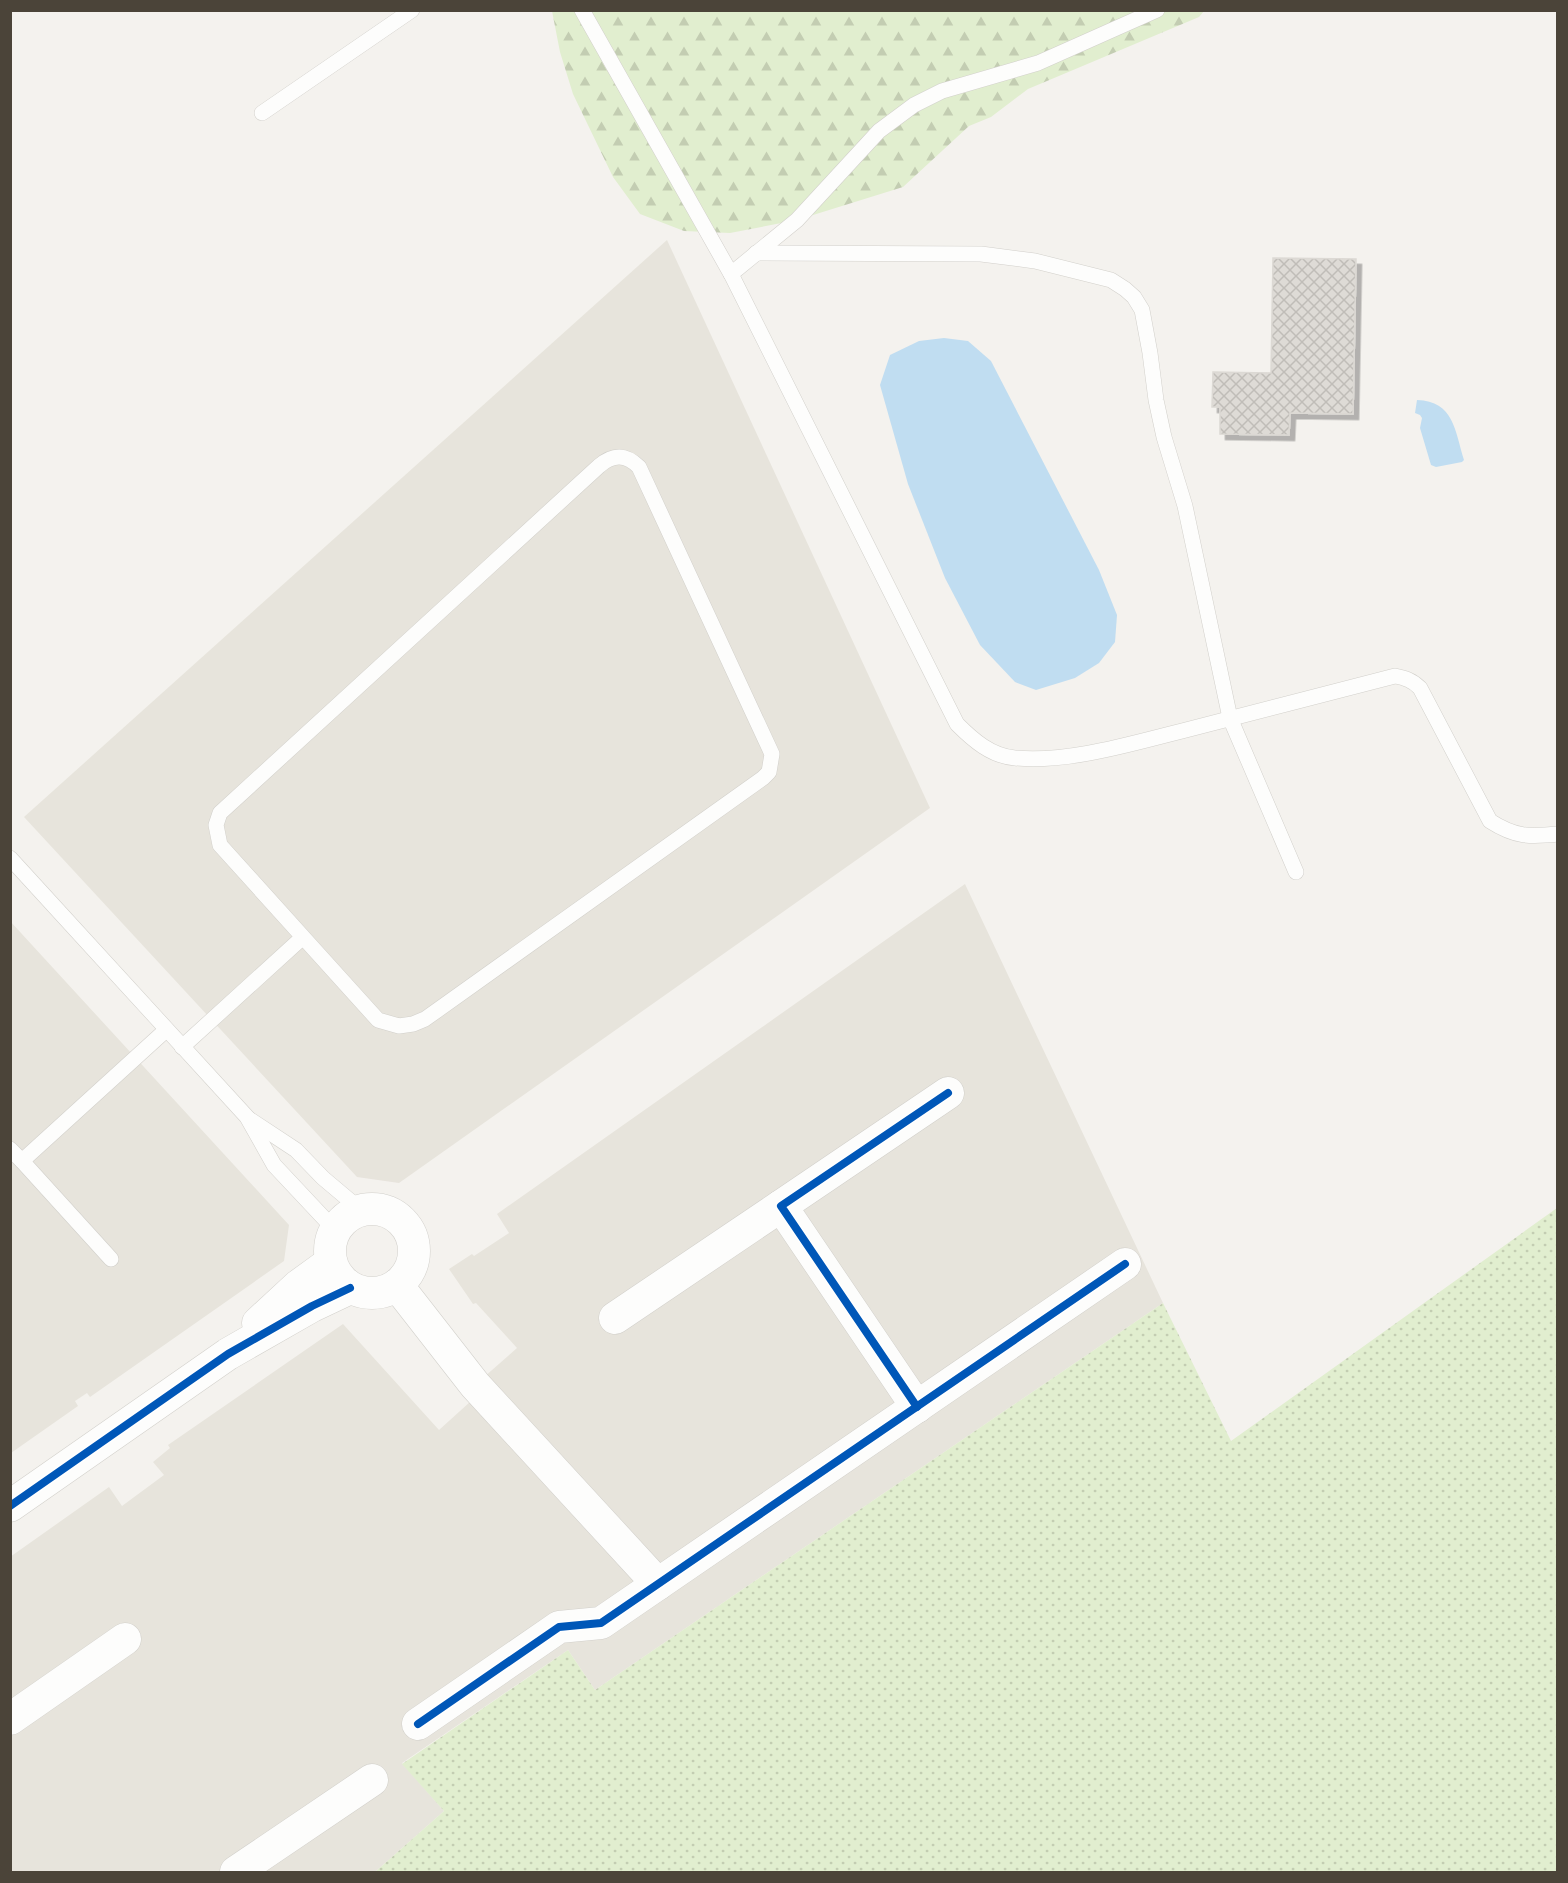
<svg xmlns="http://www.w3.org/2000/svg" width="1568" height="1883" viewBox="0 0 1568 1883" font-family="Figtree,sans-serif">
  <defs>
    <pattern id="grass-dots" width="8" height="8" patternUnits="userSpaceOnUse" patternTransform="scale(1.5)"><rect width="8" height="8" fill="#e1eecf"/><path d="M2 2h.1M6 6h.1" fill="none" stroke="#c3cdb2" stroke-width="1.8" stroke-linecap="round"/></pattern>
    <pattern id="forest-firs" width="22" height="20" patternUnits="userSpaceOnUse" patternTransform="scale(1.5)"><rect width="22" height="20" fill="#e1eecf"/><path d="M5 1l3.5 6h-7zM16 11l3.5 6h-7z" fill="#c3cdb2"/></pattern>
    <pattern id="building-cross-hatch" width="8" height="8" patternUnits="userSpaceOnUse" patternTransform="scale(1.5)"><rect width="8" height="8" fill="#dedbd6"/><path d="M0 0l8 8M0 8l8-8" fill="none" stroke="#c0bdb8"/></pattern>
    <filter id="shadow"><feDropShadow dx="5.5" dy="5.5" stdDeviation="0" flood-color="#0004"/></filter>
  </defs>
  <rect width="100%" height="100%" fill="#f4f2ee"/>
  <!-- residential -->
  <g fill="#e7e4dc">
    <path d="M 667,240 L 930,808 L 399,1183 L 357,1177 L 24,817 Z"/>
    <path d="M 965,884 L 1163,1303 L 595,1690 L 568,1650 L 402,1763 L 444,1811 L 375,1872 L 11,1872 L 10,1557 L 109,1487 L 122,1506 L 164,1475 L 153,1462 L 170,1448 L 168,1445 L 343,1324 L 439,1430 L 481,1392 L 475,1385 L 517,1348 L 476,1303 L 473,1304 L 449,1269 L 472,1254 L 474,1256 L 509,1233 L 497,1214 Z"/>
    <path d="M 10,921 L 289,1225 L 284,1261 L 90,1397 L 87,1393 L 75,1401 L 78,1406 L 11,1453 Z"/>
  </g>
  <!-- grass -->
  <path fill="url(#grass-dots)" d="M 1557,1208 L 1557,1872 L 375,1872 L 444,1811 L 402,1764 L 568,1650 L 595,1690 L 1163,1303 L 1231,1441 Z"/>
  <!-- forest -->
  <path fill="url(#forest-firs)" d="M 552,11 L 1204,11 L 1199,17 L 1028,89 L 991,117 L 969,126 L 903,187 L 797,220 L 730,233 L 684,231 L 640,214 L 613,177 L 573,94 L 560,52 Z"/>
  <!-- water -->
  <g fill="#c0ddf1">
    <path d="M 944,338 L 968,341 L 991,361 L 1099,570 L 1117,615 L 1115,642 L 1099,663 L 1075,678 L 1036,690 L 1015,682 L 980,645 L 945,578 L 908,484 L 880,385 L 890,355 L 919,341 Z"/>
    <path d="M 1417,400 C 1454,401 1455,431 1464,460 L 1462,462 L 1436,467 L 1431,465 L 1420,428 L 1422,418 L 1420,415 L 1415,413 Z"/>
  </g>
  <!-- building -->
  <path fill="url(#building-cross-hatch)" stroke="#dcd9d4" stroke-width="1.5" filter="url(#shadow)" d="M 1273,258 L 1356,259 L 1353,414 L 1290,413 L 1289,435 L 1220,434 L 1220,407 L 1212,407 L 1213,372 L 1271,373 Z"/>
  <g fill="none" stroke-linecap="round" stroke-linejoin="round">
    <!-- service casing -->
    <g stroke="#d2d0cb" stroke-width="16">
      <g id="service">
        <path d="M 582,10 L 731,274 L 957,724 C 973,740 991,756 1015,758 C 1068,763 1130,744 1182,731 C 1253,713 1324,694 1395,676 C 1405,678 1412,680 1420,688 L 1490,821 C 1515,837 1529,837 1558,834"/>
        <path d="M 262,113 L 412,10"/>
        <path d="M 756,253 L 981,254 L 1035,261 L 1111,280 L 1125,289 L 1134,297 L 1142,310 L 1150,353 L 1156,400 L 1164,437 L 1185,506 L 1230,718 L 1296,872"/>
        <path d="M 731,274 L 797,220 L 879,131 L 914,105 L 942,91 L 1038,63 L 1157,10"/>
        <path d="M 10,858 L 247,1117 L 274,1165 L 335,1230"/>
        <path d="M 182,1047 L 303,937 L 378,1020 L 399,1026 L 413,1024 L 425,1019 L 763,778 L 769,772 L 772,754 L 639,467 C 626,454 613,454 599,466 L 220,813 L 216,825 L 220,845 L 303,937"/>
        <path d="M 249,1119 L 296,1150 L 323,1178 L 361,1210"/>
        <path d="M 10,1149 L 22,1161 L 166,1030"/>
        <path d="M 22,1161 L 111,1259"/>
      </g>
    </g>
    <!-- minor casing -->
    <g stroke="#d2d0cb" stroke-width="33">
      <g id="minor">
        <circle cx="372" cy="1251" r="42"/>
        <path d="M 397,1285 L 475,1385 L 658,1584"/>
        <path d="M 615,1318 L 781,1206"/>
        <path d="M 258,1323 L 298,1286 L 331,1262"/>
        <path d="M 917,1407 L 781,1206 L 948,1093"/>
        <path d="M 10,1506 L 228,1354 L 312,1306 L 350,1288"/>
        <path d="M 10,1719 L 125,1639"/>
        <path d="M 418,1724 L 559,1627 L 601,1623 L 1125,1264"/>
        <path d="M 236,1872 L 372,1780"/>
      </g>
    </g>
    <!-- service -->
    <use href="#service" stroke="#fdfdfc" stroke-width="15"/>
    <!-- minor -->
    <use href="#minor" stroke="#fdfdfc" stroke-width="32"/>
    <!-- cycleway casing -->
    <g stroke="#fff" stroke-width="11">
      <g id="cycleway">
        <path d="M 917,1407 L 781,1206 L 948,1093"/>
        <path d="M 10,1506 L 228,1354 L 312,1306 L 350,1288"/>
        <path d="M 418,1724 L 559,1627 L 601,1623 L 1125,1264"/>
      </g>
    </g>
    <!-- cycleway -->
    <use href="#cycleway" stroke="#0057b8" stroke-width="8"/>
  </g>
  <!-- border -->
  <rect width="1568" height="1883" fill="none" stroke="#4b4439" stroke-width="24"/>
</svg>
